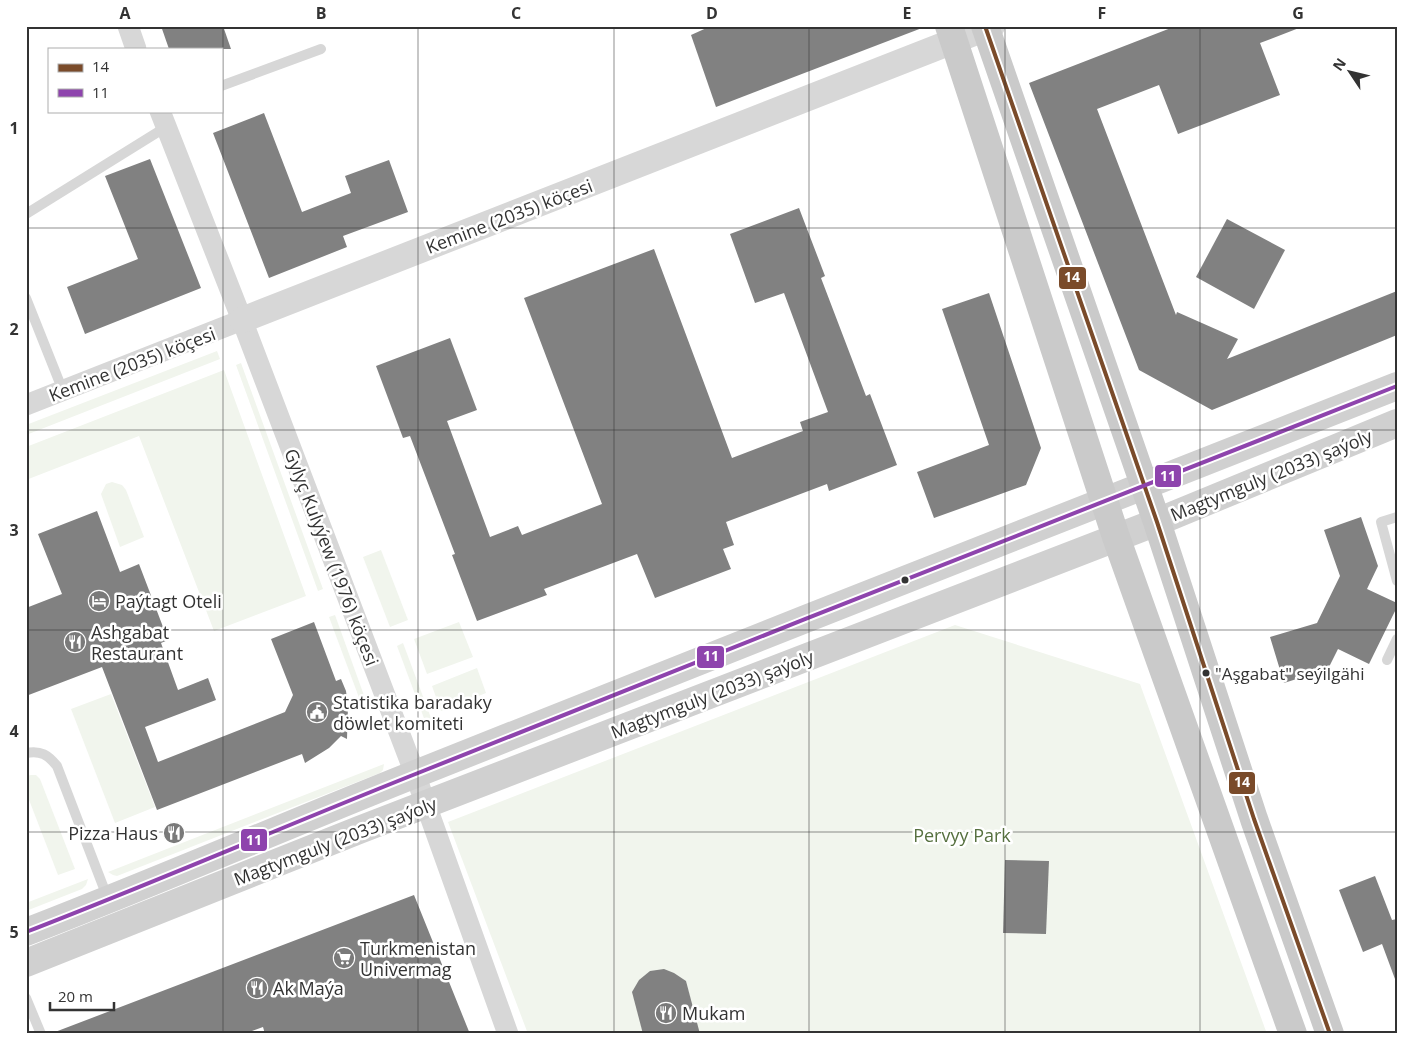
<svg xmlns="http://www.w3.org/2000/svg" width="1423" height="1060" viewBox="0 0 1423 1060" font-family="'Open Sans',sans-serif">
  <rect width="100%" height="100%" fill="#fff"/>
  <!-- green -->
  <g fill="#f1f5ed">
    <path d="M 217,351 L 220,359 L 26,435 L 26,425 Z"/>
    <path d="M 241,363 L 323,589 L 318,591 L 236,365 Z"/>
    <path d="M 224,370 L 306,596 L 214,631 L 139,436 L 26,480 L 26,447 Z"/>
    <path d="M 112,482 L 122,485 L 126,490 L 144,537 L 120,547 L 101,494 L 106,484 Z"/>
    <path d="M 381,550 L 408,620 L 390,627 L 363,557 Z"/>
    <path d="M 335,615 L 366,701 L 361,703 L 329,617 Z"/>
    <path d="M 459,622 L 473,657 L 427,674 L 414,639 Z"/>
    <path d="M 955,625 L 1140,684 L 1267,1034 L 528,1034 L 448,822 Z"/>
    <path d="M 403,643 L 434,726 L 428,729 L 397,646 Z"/>
    <path d="M 477,668 L 486,693 L 441,711 L 432,686 Z"/>
    <path d="M 111,694 L 155,807 L 115,823 L 71,709 Z"/>
    <path d="M 384,764 L 383,770 L 380,773 L 117,876 L 113,875 L 108,872 Z"/>
    <path d="M 31,775 L 36,775 L 40,779 L 75,869 L 58,875 L 26,792 L 26,776 Z"/>
    <path d="M 88,879 L 86,885 L 82,889 L 26,911 L 26,903 Z"/>
  </g>
  <!-- building -->
  <g fill="#818181">
    <path d="M 161,26 L 223,26 L 231,49 L 169,49 Z"/>
    <path d="M 711,26 L 922,26 L 922,28 L 716,107 L 691,35 Z"/>
    <path d="M 1176,26 L 1299,26 L 1299,28 L 1260,43 L 1280,95 L 1178,134 L 1159,85 L 1097,109 L 1176,315 L 1177,312 L 1238,339 L 1227,359 L 1397,291 L 1397,335 L 1212,410 L 1139,370 L 1029,83 Z"/>
    <path d="M 264,113 L 302,212 L 351,193 L 345,176 L 389,160 L 408,212 L 343,236 L 347,247 L 269,278 L 213,133 Z"/>
    <path d="M 150,159 L 201,288 L 85,334 L 67,287 L 138,259 L 105,176 Z"/>
    <path d="M 799,208 L 825,276 L 821,278 L 866,396 L 870,394 L 897,465 L 829,491 L 827,484 L 726,522 L 734,545 L 723,549 L 731,569 L 655,598 L 637,554 L 544,589 L 547,595 L 477,621 L 452,555 L 455,554 L 410,436 L 403,438 L 376,366 L 450,338 L 477,410 L 447,421 L 490,537 L 518,526 L 522,535 L 602,504 L 524,298 L 654,249 L 732,458 L 803,431 L 800,422 L 828,412 L 784,293 L 755,303 L 730,234 Z"/>
    <path d="M 1227,219 L 1285,250 L 1254,309 L 1196,277 Z"/>
    <path d="M 989,293 L 1041,448 L 1026,485 L 934,518 L 917,472 L 989,445 L 942,309 Z"/>
    <path d="M 97,511 L 120,572 L 139,564 L 168,640 L 161,643 L 178,690 L 208,678 L 216,700 L 145,727 L 158,762 L 285,712 L 293,695 L 271,639 L 314,622 L 336,681 L 341,679 L 346,691 L 348,706 L 347,739 L 341,736 L 329,748 L 305,763 L 302,754 L 157,810 L 102,667 L 26,696 L 26,608 L 62,594 L 38,534 Z"/>
    <path d="M 1361,517 L 1378,566 L 1367,589 L 1397,603 L 1397,607 L 1369,664 L 1338,649 L 1328,669 L 1284,683 L 1270,637 L 1317,623 L 1340,576 L 1324,530 Z"/>
    <path d="M 1005,860 L 1049,861 L 1046,934 L 1003,933 Z"/>
    <path d="M 1375,876 L 1392,920 L 1397,919 L 1397,978 L 1395,979 L 1382,944 L 1363,952 L 1339,890 Z"/>
    <path d="M 414,895 L 470,1034 L 265,1034 L 263,1027 L 244,1034 L 56,1034 L 55,1032 Z"/>
    <path d="M 664,969 L 674,973 L 686,981 L 700,1034 L 643,1034 L 632,992 L 639,980 L 650,971 Z"/>
  </g>
  <g fill="none" stroke-linecap="round" stroke-linejoin="round">
    <!-- service -->
    <g stroke="#d7d7d7" stroke-width="10">
      <path d="M 221,86 L 321,49"/>
      <path d="M 26,214 L 166,127"/>
      <path d="M 26,298 L 63,391"/>
      <path d="M 1397,517 L 1381,522 L 1397,581"/>
      <path d="M 1387,660 L 1397,639"/>
      <path d="M 26,753 C 41,750 48,755 57,766 L 108,899"/>
      <path d="M 26,998 L 41,1034"/>
    </g>
    <!-- minor -->
    <g stroke="#d7d7d7" stroke-width="21">
      <path d="M 128,26 L 136,49"/>
      <path d="M 160,111 L 242,320 L 415,774 L 508,1034"/>
      <path d="M 26,405 L 242,320"/>
    </g>
    <!-- tertiary -->
    <path stroke="#d7d7d7" stroke-width="26" d="M 242,320 L 992,26"/>
    <!-- secondary -->
    <g stroke="#d0d0d0" stroke-width="28">
      <path d="M 26,932 C 158,881 287,825 418,773 C 744,643 1070,514 1397,386"/>
      <path d="M 26,963 L 359,830 L 1157,522 L 1397,423"/>
    </g>
    <!-- primary -->
    <g stroke="#cacaca" stroke-width="28">
      <path d="M 949,26 L 1116,537 L 1293,1034"/>
      <path d="M 985,26 L 1157,522 L 1254,819 L 1330,1034"/>
    </g>
    <!-- bus-1 casing -->
    <g stroke="#fff" stroke-width="8">
      <path id="bus-1" d="M 985,26 L 1157,522 L 1254,819 L 1330,1034"/>
    </g>
    <!-- bus-2 casing -->
    <g stroke="#fff" stroke-width="8">
      <path id="bus-2" d="M 26,932 C 158,881 287,825 418,773 C 744,643 1070,514 1397,386"/>
    </g>
    <!-- bus-1 -->
    <use href="#bus-1" stroke="#7a4b2a" stroke-width="4"/>
    <!-- bus-2 -->
    <use href="#bus-2" stroke="#8e44ad" stroke-width="4"/>
  </g>
  <!-- grid -->
  <path fill="none" stroke="#333" stroke-width="1" stroke-opacity="0.55" d="M 223,26 L 223,1034M 418,26 L 418,1034M 614,26 L 614,1034M 809,26 L 809,1034M 1005,26 L 1005,1034M 1200,26 L 1200,1034M 26,228 L 1397,228M 26,430 L 1397,430M 26,630 L 1397,630M 26,832 L 1397,832"/>
  <!-- icons -->
  <defs>
    <g id="hotel-disc" transform="scale(1.125)"><circle r="9.5" fill="#7a7a7a" stroke="#fff"/><path d="M-6-4.5h1.5V1H6V5H4.5V3h-9V5H-6ZM-4 0a1.8 1.8 0 1 1 3.6 0ZM.5 0V-2.5h3Q6-2.5 6 0Z" fill="#fff"/></g>
    <g id="restaurant-disc" transform="scale(1.125)"><circle r="9.5" fill="#7a7a7a" stroke="#fff"/><path d="M-5-6h1v4h1v-4h1v4h1v-4h1v5L-1.5 .5V6h-2V.5L-5-1ZM5-6V6H3V1.5H1.5Q1.5-4 5-6Z" fill="#fff"/></g>
    <g id="civic-disc" transform="scale(1.125)"><circle r="9.5" fill="#7a7a7a" stroke="#fff"/><path d="M-.6-6.5H3V-4.5H.6V-3L4-1V1h2V6H-6V1h2V-1L-.6-3ZM-1.2 2.5V6h2.4V2.5Z" fill="#fff"/></g>
    <g id="supermarket-disc" transform="scale(1.125)"><circle r="9.5" fill="#7a7a7a" stroke="#fff"/><path d="M-6-5.5h2.5l.6 2H6L4.5 2H-2.5L-4.4-4H-6ZM-1.5 3.2a1.3 1.3 0 1 0 .1 0ZM3 3.2a1.3 1.3 0 1 0 .1 0Z" fill="#fff"/></g>
  </defs>
  <g fill-rule="evenodd">
    <use href="#hotel-disc" x="99" y="601"/>
    <use href="#restaurant-disc" x="75" y="642"/>
    <use href="#civic-disc" x="317" y="712"/>
    <use href="#restaurant-disc" x="174" y="833"/>
    <use href="#supermarket-disc" x="344" y="958"/>
    <use href="#restaurant-disc" x="257" y="988"/>
    <use href="#restaurant-disc" x="666" y="1013"/>
  </g>
  <!-- markers -->
  <g fill="#333" stroke="#fff" stroke-width="2">
    <circle cx="905" cy="580" r="4.5"/>
    <circle cx="1206" cy="673" r="4.5"/>
  </g>
  <g text-anchor="middle" dominant-baseline="central" stroke-width="5" stroke-linejoin="round" paint-order="stroke">
    <!-- bus labels -->
    <g font-size="17" fill="#333" stroke="#fff" text-anchor="start">
      <text x="1215" y="673">"Aşgabat" seýilgähi</text>
    </g>
    <!-- street labels -->
    <g font-size="18" fill="#333" stroke="#fff">
      <text transform="translate(509 216) rotate(-21)">Kemine (2035) köçesi</text>
      <text transform="translate(132 364) rotate(-21)">Kemine (2035) köçesi</text>
      <text transform="translate(1271 475) rotate(-22)">Magtymguly (2033) şaýoly</text>
      <text transform="translate(332 557) rotate(69)">Gylyç Kulyýew (1976) köçesi</text>
      <text transform="translate(712 694) rotate(-21)">Magtymguly (2033) şaýoly</text>
      <text transform="translate(335 841) rotate(-21)">Magtymguly (2033) şaýoly</text>
    </g>
    <!-- poi labels -->
    <g font-size="18" fill="#333" stroke="#fff" text-anchor="start">
      <text x="115" y="601">Paýtagt Oteli</text>
      <text x="91" y="632">Ashgabat<tspan x="91" dy="21">Restaurant</tspan></text>
      <text x="333" y="702">Statistika baradaky<tspan x="333" dy="21">döwlet komiteti</tspan></text>
      <text x="158" y="833" text-anchor="end">Pizza Haus</text>
      <text x="360" y="948">Turkmenistan<tspan x="360" dy="21">Univermag</tspan></text>
      <text x="273" y="988">Ak Maýa</text>
      <text x="682" y="1013">Mukam</text>
    </g>
    <!-- park labels -->
    <g font-size="18" fill="#56703f" stroke="#fff">
      <text x="962" y="835">Pervyy Park</text>
    </g>
  </g>
  <g stroke="#fff" stroke-width="2">
    <rect x="1058" y="266" width="29" height="24" rx="5" fill="#7a4b2a"/>
    <rect x="1154" y="464" width="28" height="24" rx="5" fill="#8e44ad"/>
    <rect x="696" y="645" width="29" height="24" rx="5" fill="#8e44ad"/>
    <rect x="1228" y="771" width="28" height="24" rx="5" fill="#7a4b2a"/>
    <rect x="240" y="828" width="28" height="24" rx="5" fill="#8e44ad"/>
  </g>
  <g font-size="14" text-anchor="middle" font-weight="bold" fill="#fff">
    <text x="1072" y="282">14</text>
    <text x="1168" y="481">11</text>
    <text x="711" y="661">11</text>
    <text x="1242" y="787">14</text>
    <text x="254" y="845">11</text>
  </g>
  <!-- border -->
  <rect width="1423" height="1060" fill="none" stroke="#ffffff" stroke-width="55"/>
  <!-- legend -->
  <rect x="48" y="48" width="175" height="65" fill="#ffffff" stroke="#adadad"/>
  <rect x="58" y="64" width="25" height="8" fill="#7a4b2a" stroke="#adadad"/>
  <text x="92" y="72" font-size="15" fill="#333333">14</text>
  <rect x="58" y="89" width="25" height="8" fill="#8e44ad" stroke="#adadad"/>
  <text x="92" y="98" font-size="15" fill="#333333">11</text>
  <!-- north arrow -->
  <g transform="translate(1350 72) rotate(305)" stroke="#ffffff" stroke-width="4" paint-order="stroke">
  <path d="M0-4L9 19L0 12L-9 19Z" fill="#333333"/>
  <text y="-8" font-size="14" font-weight="bold" text-anchor="middle" fill="#333333">N</text>
  </g>
  <!-- scale -->
  <path d="M50 1002v8h64v-8" fill="none" stroke="#333333" stroke-width="2.5"/>
  <text x="58" y="1002" font-size="15" fill="#333333" stroke="#ffffff" stroke-width="4" paint-order="stroke">20 m</text>
  <rect x="28" y="28" width="1368" height="1004" fill="none" stroke="#333" stroke-width="2"/>
  <g font-size="16" text-anchor="middle" font-weight="bold" fill="#333">
    <text x="125" y="19">A</text>
    <text x="321" y="19">B</text>
    <text x="516" y="19">C</text>
    <text x="712" y="19">D</text>
    <text x="907" y="19">E</text>
    <text x="1102" y="19">F</text>
    <text x="1298" y="19">G</text>
    <text x="14" y="134">1</text>
    <text x="14" y="335">2</text>
    <text x="14" y="536">3</text>
    <text x="14" y="737">4</text>
    <text x="14" y="938">5</text>
  </g>
</svg>
